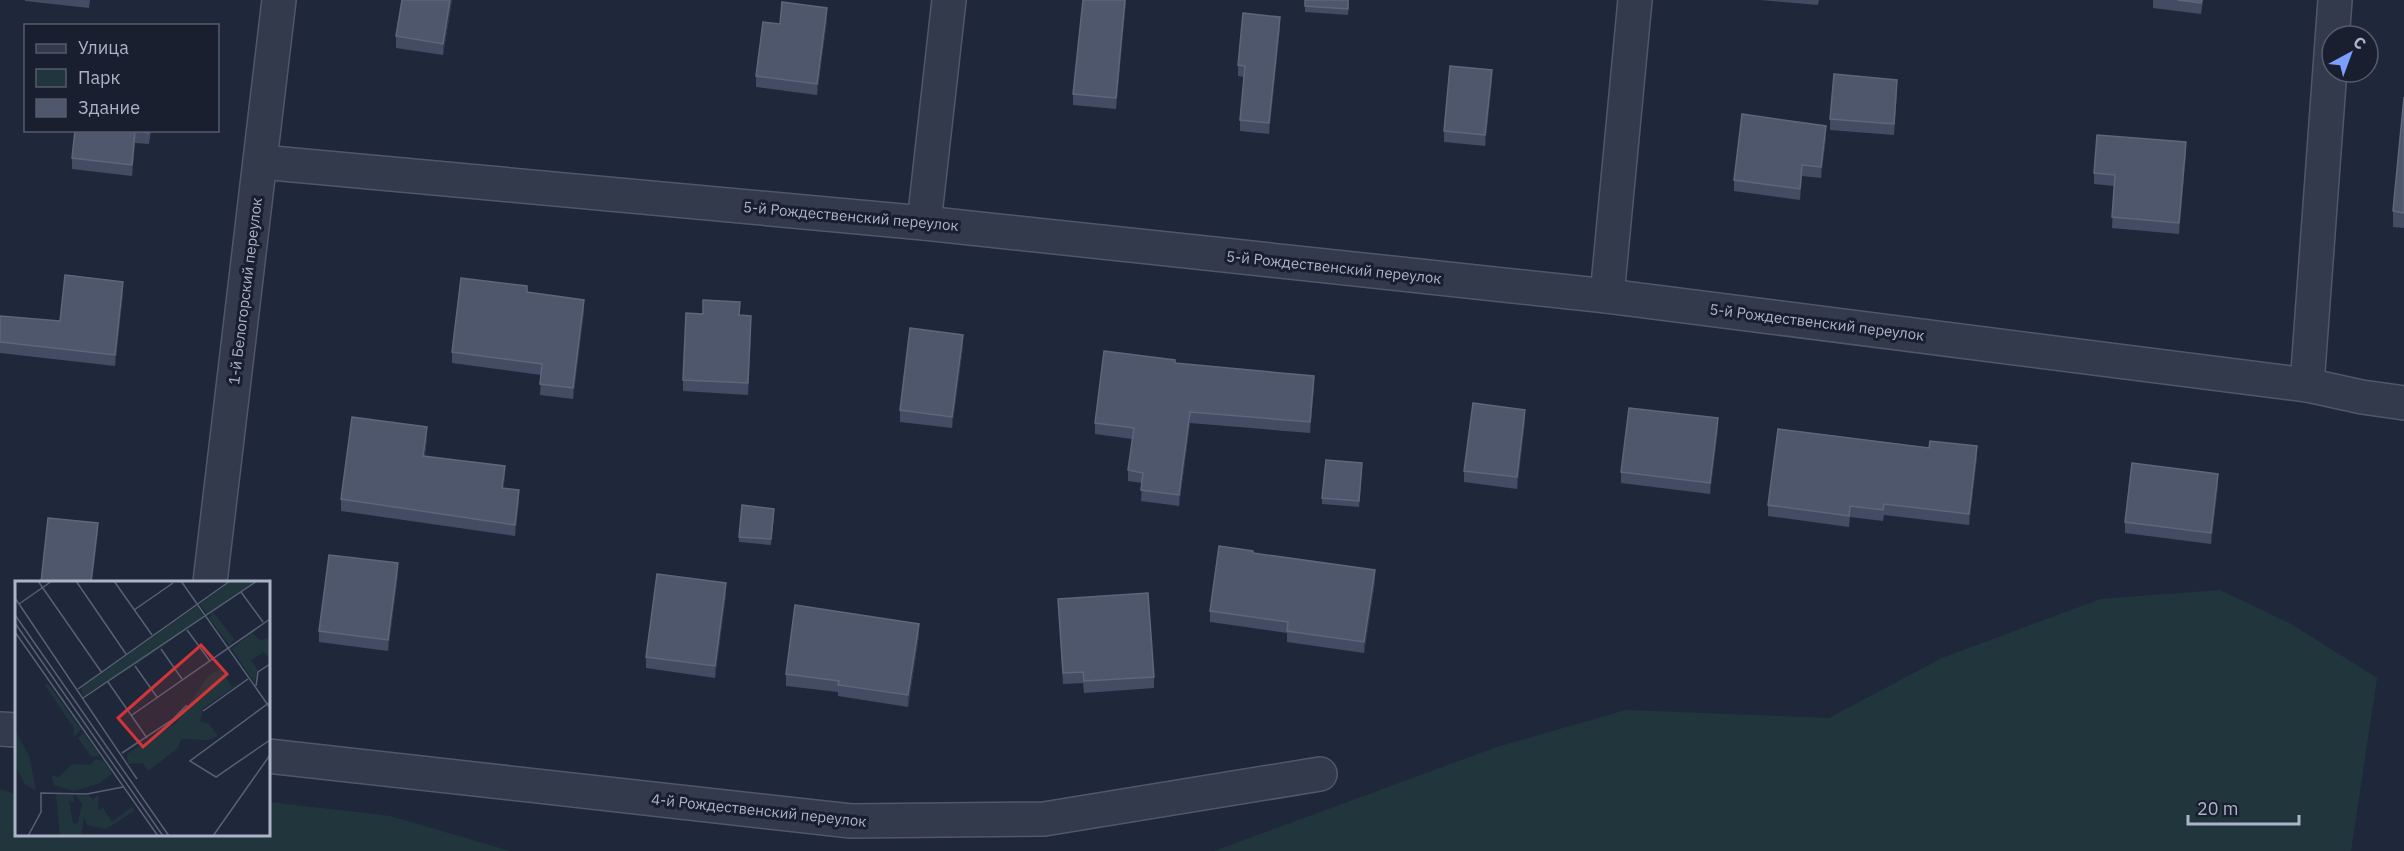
<svg xmlns="http://www.w3.org/2000/svg" width="2404" height="851" viewBox="0 0 2404 851" font-family="'IBM Plex Sans',sans-serif">
  <rect width="100%" height="100%" fill="#1f283b"/>
  <!-- green -->
  <g fill="#21363c">
    <path d="M 2220,590 L 2291,624 L 2377,678 L 2351,851 L 1214,851 L 1497,747 L 1626,710 L 1829,718 L 1942,658 L 2101,599 Z"/>
    <path d="M 0,789 L 16,794 L 16,834 L 268,834 L 269,802 L 390,816 L 510,851 L 0,851 Z"/>
  </g>
  <g fill="none" stroke-linecap="round" stroke-linejoin="round">
    <!-- street casing -->
    <g stroke="#515769" stroke-width="36">
      <g id="street">
        <path d="M 261,162 L 924,223 L 1607,296 L 2307,385 L 2362,397 L 2404,403"/>
        <path d="M 924,223 L 949,0"/>
        <path d="M 1607,296 L 1635,0"/>
        <path d="M 2307,385 L 2335,0"/>
        <path d="M 210,582 L 279,0"/>
        <path d="M 0,729 L 16,730"/>
        <path d="M 268,756 L 851,821 L 1044,819 L 1320,774"/>
      </g>
    </g>
    <!-- street -->
    <use href="#street" stroke="#333a4b" stroke-width="33"/>
  </g>
  <!-- wall -->
  <g fill="#434c63">
    <path d="M 25,0 L 90,0 L 89,8 L 25,1 Z"/>
    <path d="M 452,0 L 443,55 L 396,48 L 396,36 Z"/>
    <path d="M 1126,0 L 1116,109 L 1073,105 L 1073,94 Z"/>
    <path d="M 1305,0 L 1349,0 L 1348,15 L 1305,12 Z"/>
    <path d="M 1760,0 L 1819,0 L 1818,5 Z"/>
    <path d="M 2153,0 L 2203,0 L 2201,14 L 2153,8 Z"/>
    <path d="M 827,19 L 817,95 L 756,87 L 756,76 L 780,24 Z"/>
    <path d="M 1280,28 L 1269,134 L 1240,131 L 1240,120 L 1244,77 L 1238,76 L 1238,65 Z"/>
    <path d="M 1492,81 L 1485,146 L 1444,142 L 1444,131 Z"/>
    <path d="M 1897,91 L 1894,135 L 1830,130 L 1830,119 Z"/>
    <path d="M 2404,97 L 2404,228 L 2393,227 L 2393,211 Z"/>
    <path d="M 75,130 L 151,130 L 149,144 L 135,143 L 132,176 L 72,169 L 72,158 Z"/>
    <path d="M 1826,137 L 1821,178 L 1802,176 L 1800,200 L 1734,191 L 1734,180 Z"/>
    <path d="M 2186,153 L 2179,234 L 2112,228 L 2114,186 L 2094,184 L 2094,173 Z"/>
    <path d="M 527,292 L 584,311 L 573,399 L 540,395 L 541,375 L 452,363 L 452,352 Z"/>
    <path d="M 123,293 L 115,366 L 0,353 L 0,316 L 60,321 Z"/>
    <path d="M 703,314 L 740,315 L 751,327 L 748,395 L 683,391 L 683,380 Z"/>
    <path d="M 963,346 L 952,428 L 900,422 L 900,410 Z"/>
    <path d="M 1175,364 L 1314,387 L 1310,433 L 1190,423 L 1179,506 L 1141,501 L 1142,483 L 1128,481 L 1128,470 L 1132,439 L 1095,434 L 1095,423 Z"/>
    <path d="M 1525,421 L 1517,489 L 1464,482 L 1464,471 Z"/>
    <path d="M 1718,429 L 1710,494 L 1621,483 L 1621,472 Z"/>
    <path d="M 427,438 L 425,456 L 505,477 L 503,488 L 519,501 L 515,536 L 341,511 L 341,499 Z"/>
    <path d="M 1977,457 L 1969,525 L 1884,515 L 1883,521 L 1850,517 L 1849,527 L 1768,516 L 1768,505 Z"/>
    <path d="M 1362,469 L 1359,507 L 1322,504 L 1322,498 Z"/>
    <path d="M 2218,485 L 2211,544 L 2125,533 L 2125,522 Z"/>
    <path d="M 774,514 L 771,545 L 739,542 L 739,537 Z"/>
    <path d="M 1253,553 L 1375,581 L 1364,653 L 1287,642 L 1287,633 L 1210,622 L 1210,611 Z"/>
    <path d="M 398,574 L 388,651 L 319,642 L 319,631 Z"/>
    <path d="M 726,594 L 715,678 L 646,668 L 646,657 Z"/>
    <path d="M 1058,599 L 1154,677 L 1154,688 L 1084,693 L 1083,683 L 1063,684 Z"/>
    <path d="M 919,635 L 908,707 L 838,696 L 838,692 L 786,686 L 786,674 Z"/>
  </g>
  <!-- shaded-wall -->
  <g fill="#30394e">
    <path d="M 450,0 L 452,0 L 443,55 L 443,44 Z"/>
    <path d="M 1125,0 L 1126,0 L 1116,109 L 1116,98 Z"/>
    <path d="M 827,8 L 827,19 L 817,95 L 817,84 Z"/>
    <path d="M 1280,17 L 1280,28 L 1269,134 L 1269,123 Z"/>
    <path d="M 1492,70 L 1492,81 L 1485,146 L 1485,135 Z"/>
    <path d="M 1897,80 L 1897,91 L 1894,135 L 1894,124 Z"/>
    <path d="M 1826,126 L 1826,137 L 1821,178 L 1821,167 Z"/>
    <path d="M 135,131 L 135,143 L 132,176 L 132,165 Z"/>
    <path d="M 2186,142 L 2186,153 L 2179,234 L 2179,223 Z"/>
    <path d="M 1802,165 L 1802,176 L 1800,200 L 1800,189 Z"/>
    <path d="M 123,282 L 123,293 L 115,366 L 115,355 Z"/>
    <path d="M 584,300 L 584,311 L 573,399 L 573,388 Z"/>
    <path d="M 963,335 L 963,346 L 952,428 L 952,417 Z"/>
    <path d="M 1314,376 L 1314,387 L 1310,433 L 1310,422 Z"/>
    <path d="M 1525,410 L 1525,421 L 1517,489 L 1517,477 Z"/>
    <path d="M 1190,412 L 1190,423 L 1179,506 L 1179,495 Z"/>
    <path d="M 1718,418 L 1718,429 L 1710,494 L 1710,483 Z"/>
    <path d="M 427,427 L 427,438 L 423,467 L 423,456 Z"/>
    <path d="M 1977,446 L 1977,457 L 1969,525 L 1969,514 Z"/>
    <path d="M 505,466 L 505,477 L 502,499 L 502,488 Z"/>
    <path d="M 2218,474 L 2218,485 L 2211,544 L 2211,533 Z"/>
    <path d="M 519,490 L 519,501 L 515,536 L 515,525 Z"/>
    <path d="M 98,523 L 98,534 L 92,582 L 91,582 Z"/>
    <path d="M 398,563 L 398,574 L 388,651 L 388,640 Z"/>
    <path d="M 1375,570 L 1375,581 L 1364,653 L 1364,642 Z"/>
    <path d="M 726,583 L 726,594 L 715,678 L 715,666 Z"/>
    <path d="M 919,624 L 919,635 L 908,707 L 908,695 Z"/>
  </g>
  <!-- building -->
  <g fill="#4f576d" stroke="#5e667b" stroke-width="1.5">
    <path d="M 402,0 L 450,0 L 443,44 L 396,36 Z"/>
    <path d="M 1083,0 L 1125,0 L 1116,98 L 1073,94 Z"/>
    <path d="M 1305,0 L 1348,0 L 1348,9 L 1305,6 Z"/>
    <path d="M 2177,0 L 2202,0 L 2201,3 Z"/>
    <path d="M 782,2 L 827,8 L 817,84 L 756,76 L 763,22 L 780,24 Z"/>
    <path d="M 1243,13 L 1280,17 L 1269,123 L 1240,120 L 1245,66 L 1238,65 Z"/>
    <path d="M 1450,66 L 1492,70 L 1485,135 L 1444,131 Z"/>
    <path d="M 1834,74 L 1897,80 L 1894,124 L 1830,119 Z"/>
    <path d="M 2404,97 L 2404,213 L 2393,211 Z"/>
    <path d="M 1742,114 L 1826,126 L 1821,167 L 1802,165 L 1800,189 L 1734,180 Z"/>
    <path d="M 75,130 L 149,130 L 149,133 L 135,131 L 132,165 L 72,158 Z"/>
    <path d="M 2097,135 L 2186,142 L 2179,223 L 2112,217 L 2115,175 L 2094,173 Z"/>
    <path d="M 65,275 L 123,282 L 115,355 L 0,342 L 0,316 L 60,321 Z"/>
    <path d="M 461,278 L 527,286 L 527,292 L 584,300 L 573,388 L 540,384 L 542,364 L 452,352 Z"/>
    <path d="M 703,300 L 740,302 L 739,315 L 751,316 L 748,383 L 683,380 L 686,313 L 703,314 Z"/>
    <path d="M 910,328 L 963,335 L 952,417 L 900,410 Z"/>
    <path d="M 1104,351 L 1175,360 L 1175,363 L 1314,376 L 1310,422 L 1190,412 L 1179,495 L 1141,490 L 1143,473 L 1128,470 L 1134,428 L 1095,423 Z"/>
    <path d="M 1473,403 L 1525,410 L 1517,477 L 1464,471 Z"/>
    <path d="M 1629,408 L 1718,418 L 1710,483 L 1621,472 Z"/>
    <path d="M 352,417 L 427,427 L 423,456 L 505,466 L 502,488 L 519,490 L 515,525 L 341,499 Z"/>
    <path d="M 1778,429 L 1929,448 L 1930,441 L 1977,446 L 1969,514 L 1884,504 L 1883,510 L 1850,506 L 1849,516 L 1768,505 Z"/>
    <path d="M 1326,460 L 1362,463 L 1359,501 L 1322,498 Z"/>
    <path d="M 2132,463 L 2218,474 L 2211,533 L 2125,522 Z"/>
    <path d="M 742,505 L 774,509 L 771,539 L 739,537 Z"/>
    <path d="M 48,518 L 98,523 L 91,582 L 41,582 Z"/>
    <path d="M 1219,546 L 1253,551 L 1253,553 L 1375,570 L 1364,642 L 1287,631 L 1288,622 L 1210,611 Z"/>
    <path d="M 329,555 L 398,563 L 388,640 L 319,631 Z"/>
    <path d="M 657,574 L 726,583 L 715,666 L 646,657 Z"/>
    <path d="M 1148,593 L 1154,677 L 1084,681 L 1083,672 L 1063,673 L 1058,599 Z"/>
    <path d="M 795,605 L 919,624 L 908,695 L 838,685 L 839,681 L 786,674 Z"/>
  </g>
  <g text-anchor="middle" dominant-baseline="central" stroke-width="6" stroke-linejoin="round" paint-order="stroke">
    <!-- street labels -->
    <g font-size="15" fill="#aeb4c7" stroke="#191f2f">
      <text transform="translate(851 216) rotate(5)">5-й Рождественский переулок</text>
      <text transform="translate(1334 267) rotate(6)">5-й Рождественский переулок</text>
      <text transform="translate(245 291) rotate(-83)">1-й Белогорский переулок</text>
      <text transform="translate(1817 322) rotate(7)">5-й Рождественский переулок</text>
      <text transform="translate(759 810) rotate(6)">4-й Рождественский переулок</text>
    </g>
  </g>
  <!-- overview -->
  <g transform="translate(15 581)">
    <rect width="255" height="255" fill="#1f283b"/>
    <path d="M 217,0 L 240,0 L 192,33 L 185,23 ZM 182,25 L 189,36 L 122,83 L 68,115 L 66,107 ZM 198,31 L 219,58 L 215,65 L 194,37 ZM 237,52 L 245,59 L 255,57 L 255,79 L 249,71 L 236,79 L 243,90 L 239,101 L 217,68 ZM 206,88 L 217,106 L 228,100 L 188,127 L 185,140 L 194,143 L 203,155 L 193,159 L 166,158 L 163,167 L 133,190 L 128,182 L 113,183 L 112,173 L 161,142 L 194,94 ZM 33,103 L 66,148 L 61,154 L 58,155 L 59,147 L 30,104 ZM 0,149 L 14,175 L 21,210 L 10,203 L 0,184 ZM 68,152 L 84,173 L 83,176 L 76,175 L 63,157 ZM 81,178 L 89,180 L 97,193 L 85,202 L 59,210 L 39,204 L 37,195 L 44,196 L 57,183 L 75,184 ZM 41,213 L 58,214 L 59,222 L 54,219 L 58,243 L 63,242 L 67,223 L 61,214 L 74,215 L 78,219 L 84,213 L 83,229 L 88,227 L 97,241 L 117,226 L 114,218 L 119,230 L 91,248 L 72,244 L 69,236 L 66,255 L 45,255 Z" fill="#21363c"/>
    <path fill="none" stroke="#586073" stroke-width="1.5" d="M 23,0 L 87,92M 61,0 L 111,73M 99,0 L 137,54M 166,0 L 255,127M 226,11 L 248,41M 0,17 L 122,198M 4,23 L 37,0M 119,29 L 158,2M 0,34 L 154,255M 0,42 L 148,255M 172,49 L 195,80M 0,51 L 143,255M 146,68 L 167,98M 120,85 L 142,116M 93,101 L 132,157M 241,105 L 243,91 L 255,83M 63,108 L 215,0M 68,117 L 242,0M 255,121 L 175,180 L 201,196 L 255,159M 188,130 L 233,98M 117,134 L 255,38M 107,172 L 157,139 L 172,124M 13,255 L 26,231 L 26,212 L 72,213 L 108,206M 198,255 L 255,174"/>
    <path fill="#d23638" fill-opacity="0.15" stroke="#d23638" stroke-width="3" d="M 186,64 L 212,93 L 128,166 L 103,137 Z"/>
    <rect width="255" height="255" fill="none" stroke="#aeb4c7" stroke-width="3"/>
  </g>
  <!-- legend -->
  <rect x="24" y="24" width="195" height="108" fill="#191f2f" stroke="#555b6c" stroke-width="1.5"/>
  <rect x="36" y="44" width="30" height="9" fill="#333a4b" stroke="#555b6c" stroke-width="1.5"/>
  <text x="78" y="54" font-size="18" fill="#aeb4c7">Улица</text>
  <rect x="36" y="69" width="30" height="18" fill="#21363c" stroke="#555b6c" stroke-width="1.5"/>
  <text x="78" y="84" font-size="18" fill="#aeb4c7">Парк</text>
  <rect x="36" y="99" width="30" height="18" fill="#4f576d" stroke="#555b6c" stroke-width="1.5"/>
  <text x="78" y="114" font-size="18" fill="#aeb4c7">Здание</text>
  <!-- north arrow -->
  <g transform="translate(2350 54) rotate(41)"><circle r="28" fill="#191f2f" stroke="#555b6c" stroke-width="1.5"/>
  <path d="M0-4.5L10 22L0 15L-10 22Z" fill="#7b9eff"/>
  <text y="-9" font-size="16" font-weight="bold" text-anchor="middle" fill="#aeb4c7">С</text>
  </g>
  <!-- scale -->
  <path d="M2188 815v9h111v-9" fill="none" stroke="#aeb4c7" stroke-width="3"/>
  <text x="2197" y="815" font-size="18" fill="#aeb4c7" stroke="#191f2f" stroke-width="4.5" paint-order="stroke">20 m</text>
</svg>
